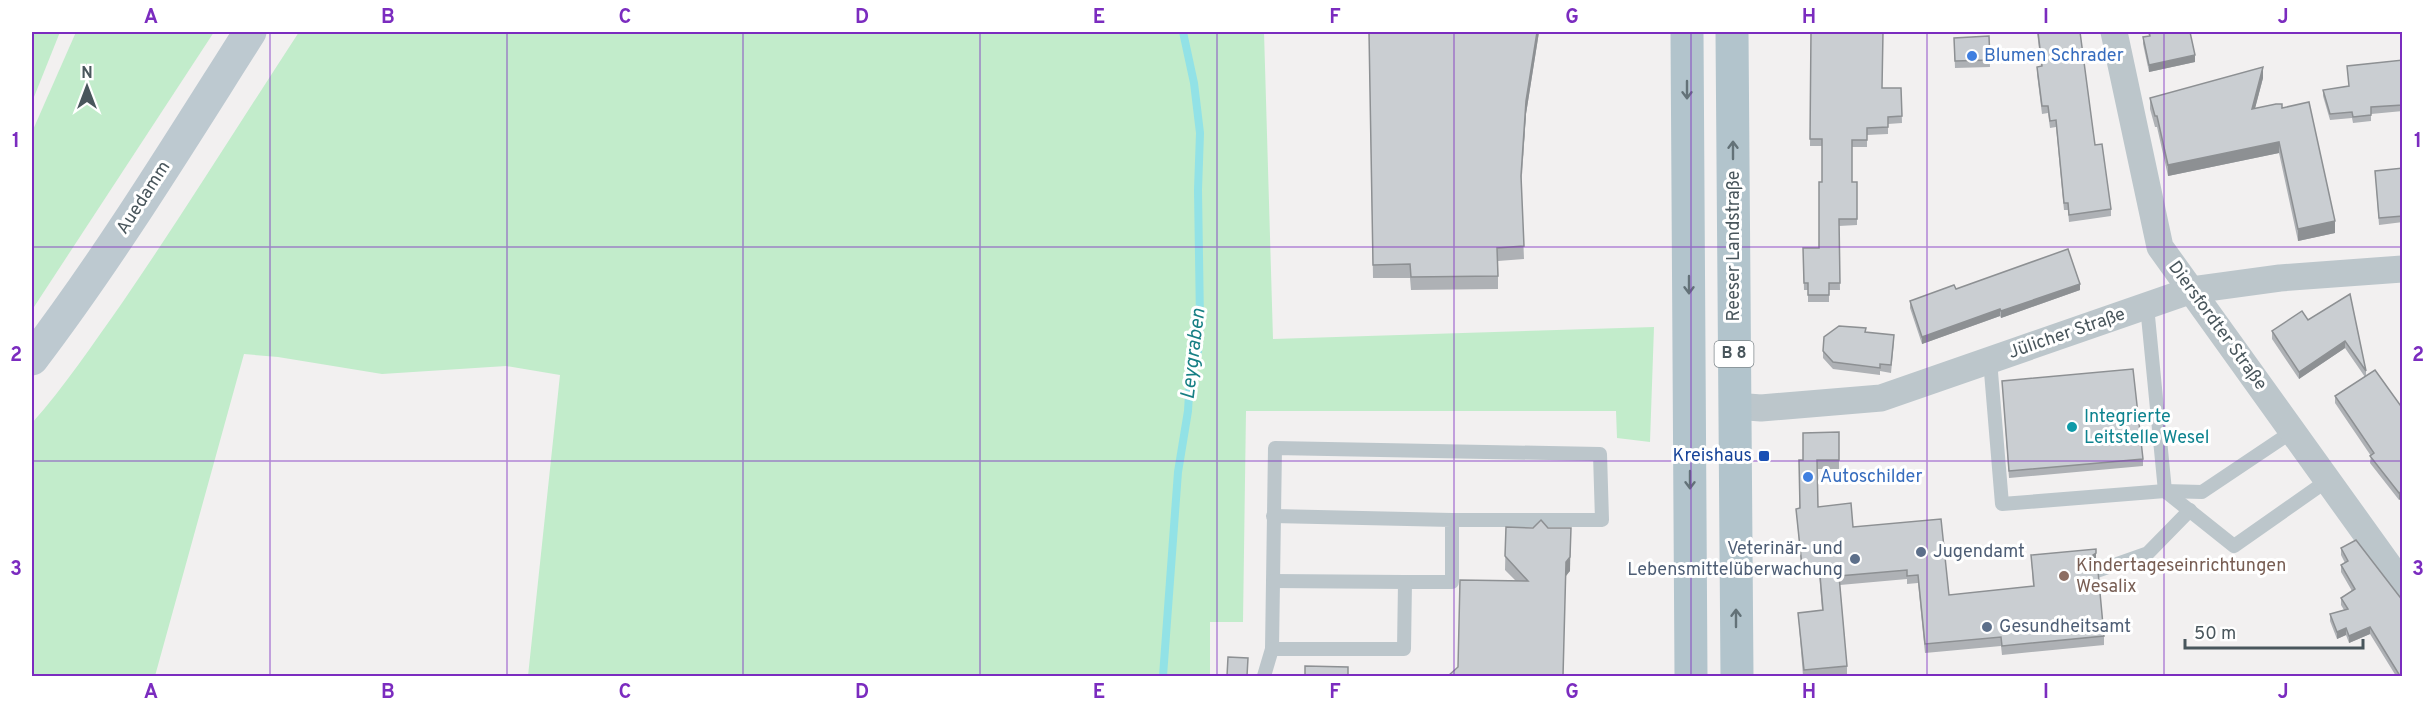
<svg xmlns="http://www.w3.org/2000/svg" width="2434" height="708" viewBox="0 0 2434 708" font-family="Overpass,sans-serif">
  <rect width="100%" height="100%" fill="#f2f0f0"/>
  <!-- green -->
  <g fill="#c2eccb">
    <path d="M 32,32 L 60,32 L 32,102 Z"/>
    <path d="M 76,32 L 214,32 L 32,310 L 32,132 Z"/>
    <path d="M 299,32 L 1264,32 L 1273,339 L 1654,327 L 1650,442 L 1617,438 L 1616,411 L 1246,411 L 1243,622 L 1210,622 L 1210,676 L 528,676 L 560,375 L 506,366 L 382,374 L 278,357 L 244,354 L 155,676 L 32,676 L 32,423 C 65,386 93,344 122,303 C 183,214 240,122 299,32 Z"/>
  </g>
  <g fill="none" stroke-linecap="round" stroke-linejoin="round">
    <!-- stream -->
    <path stroke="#92e2e6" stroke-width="8" d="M 1163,676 L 1178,472 L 1188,411 L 1190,377 L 1198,351 L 1200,321 L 1198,190 L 1200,133 L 1194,83 L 1183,32"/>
    <!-- lane -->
    <g stroke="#bcc6cb" stroke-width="14">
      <path d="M 2147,306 L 2165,491 L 2234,546 L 2328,480"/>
      <path d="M 1990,360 L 2002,504 L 2165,491 L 2202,492 L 2293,431"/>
      <path d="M 1273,516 L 1452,520 L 1452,582 L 1405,582"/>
      <path d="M 2097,571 L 2148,553 L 2190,510"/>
      <path d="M 1272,649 L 1275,448 L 1600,454 L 1602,520 L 1452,520"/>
      <path d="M 1264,676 L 1272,649 L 1404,649 L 1405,582 L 1273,581"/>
    </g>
    <!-- street -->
    <g stroke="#bcc6cb" stroke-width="27">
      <path d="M 2114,32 L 2160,247 L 2402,584"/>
      <path d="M 1735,406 L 1761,408 L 1881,398 L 2192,290 L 2280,278 L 2402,269"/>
    </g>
    <!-- secondary -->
    <path stroke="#bdc9d0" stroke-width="33" d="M 32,359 C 111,255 180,142 250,32"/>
    <!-- primary -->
    <g stroke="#b2c4cc" stroke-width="33">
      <path d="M 1687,32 L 1691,676"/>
      <path d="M 1732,32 L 1737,676"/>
    </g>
  </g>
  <!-- wall -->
  <g fill="#aeb1b5">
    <path d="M 1369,32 L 1539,32 L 1526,114 L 1521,185 L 1524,259 L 1498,261 L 1498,289 L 1411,290 L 1410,278 L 1373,278 Z"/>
    <path d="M 1811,32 L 1882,88 L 1901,88 L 1902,123 L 1888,124 L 1888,134 L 1867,135 L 1867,147 L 1852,147 L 1852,182 L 1857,182 L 1857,225 L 1839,226 L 1840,290 L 1829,290 L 1829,302 L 1808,302 L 1808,290 L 1804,290 L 1803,248 L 1819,248 L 1822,182 L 1822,146 L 1810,146 Z"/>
    <path d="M 2037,32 L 2080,32 L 2095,145 L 2111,209 L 2111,216 L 2069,222 L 2068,210 L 2064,210 L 2056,127 L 2050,128 L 2048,113 L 2042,114 L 2037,74 L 2037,67 L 2041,66 Z"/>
    <path d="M 2148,32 L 2190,32 L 2195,62 L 2149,72 L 2143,44 L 2143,37 L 2149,36 Z"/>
    <path d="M 1989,36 L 1990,67 L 1955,68 L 1954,38 Z"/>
    <path d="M 2403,60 L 2403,111 L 2371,114 L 2371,121 L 2353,123 L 2352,118 L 2330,120 L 2323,96 L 2323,90 L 2349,86 L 2347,66 Z"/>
    <path d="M 2263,78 L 2255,108 L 2282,108 L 2335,233 L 2298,241 L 2279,153 L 2168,176 L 2157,127 L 2155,127 L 2150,109 L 2150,98 Z"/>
    <path d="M 2403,168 L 2403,222 L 2379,225 L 2375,171 Z"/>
    <path d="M 1956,289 L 2080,290 L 2001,318 L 2000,316 L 1922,344 L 1910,308 L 1910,301 Z"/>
    <path d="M 2350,294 L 2366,371 L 2366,376 L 2403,409 L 2399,500 L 2370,463 L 2371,456 L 2335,403 L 2335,396 L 2365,377 L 2345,348 L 2299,379 L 2272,339 L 2272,331 L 2308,320 Z"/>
    <path d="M 1866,332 L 1894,342 L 1891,373 L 1880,371 L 1880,375 L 1833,369 L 1823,358 L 1823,351 Z"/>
    <path d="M 2002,381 L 2143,459 L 2143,466 L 2009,478 Z"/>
    <path d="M 1839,432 L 1839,469 L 1818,469 L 1818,507 L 1853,527 L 1949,595 L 2033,586 L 2031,555 L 2096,562 L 2090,566 L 2104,636 L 2104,645 L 2002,655 L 2001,646 L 1925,653 L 1918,583 L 1907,584 L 1907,579 L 1840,585 L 1847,666 L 1847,675 L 1833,676 L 1803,676 L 1798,613 L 1822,610 L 1819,573 L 1802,575 L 1796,509 L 1799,508 L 1803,460 Z"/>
    <path d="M 1506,527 L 1570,571 L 1458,667 L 1516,581 L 1505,570 Z"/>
    <path d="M 2356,540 L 2403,676 L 2396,676 L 2370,634 L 2349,643 L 2346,635 L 2337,639 L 2330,621 L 2330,614 L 2344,610 L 2341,605 L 2341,598 L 2352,591 L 2341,572 L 2341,565 L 2345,563 L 2341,555 L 2341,548 Z"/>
  </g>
  <!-- shaded-wall -->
  <g fill="#8d9093">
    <path d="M 1537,32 L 1539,32 L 1526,114 L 1521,190 L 1526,101 Z"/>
    <path d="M 2195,55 L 2195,62 L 2149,72 L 2149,65 Z"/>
    <path d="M 2263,67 L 2263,78 L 2252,120 L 2252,109 Z"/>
    <path d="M 2279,142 L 2279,153 L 2168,176 L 2168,165 Z"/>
    <path d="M 2335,221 L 2335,233 L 2298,241 L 2298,229 Z"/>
    <path d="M 2080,284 L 2080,290 L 2001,318 L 2001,311 Z"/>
    <path d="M 2000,309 L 2000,316 L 1922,344 L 1922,337 Z"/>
    <path d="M 2345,341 L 2345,348 L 2299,379 L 2299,372 Z"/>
    <path d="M 2403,491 L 2403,498 L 2399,500 L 2399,493 Z"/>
    <path d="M 1571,528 L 1570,571 L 1566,576 L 1566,562 Z"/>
    <path d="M 2096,553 L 2096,562 L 2090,566 L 2088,573 L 2088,564 L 2090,557 Z"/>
    <path d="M 2370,627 L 2370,634 L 2349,643 L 2349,636 Z"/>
    <path d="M 2346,628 L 2346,635 L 2337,639 L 2337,632 Z"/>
  </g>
  <!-- building -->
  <g fill="#caced2" stroke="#8d9093" stroke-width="1.5">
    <path d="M 1369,32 L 1537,32 L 1526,101 L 1521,176 L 1524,246 L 1497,248 L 1498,276 L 1411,277 L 1410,264 L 1373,265 Z"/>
    <path d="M 1811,32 L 1883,32 L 1882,88 L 1901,88 L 1902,116 L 1888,117 L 1888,127 L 1867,128 L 1867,140 L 1852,140 L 1852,182 L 1857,182 L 1857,219 L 1839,219 L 1840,283 L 1829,283 L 1829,295 L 1808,295 L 1808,283 L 1804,283 L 1803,248 L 1819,248 L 1819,182 L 1822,182 L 1822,139 L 1810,139 Z"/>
    <path d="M 2038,32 L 2080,32 L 2095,145 L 2102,144 L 2111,209 L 2069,215 L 2068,203 L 2064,203 L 2056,120 L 2050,121 L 2048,106 L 2042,106 L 2037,67 L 2042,66 Z"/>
    <path d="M 2149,32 L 2190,32 L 2195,55 L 2149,65 L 2143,37 L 2150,36 Z"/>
    <path d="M 1989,36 L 1990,60 L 1955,61 L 1954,38 Z"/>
    <path d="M 2403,60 L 2403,105 L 2371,107 L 2371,115 L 2353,117 L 2352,112 L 2330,114 L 2323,90 L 2349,86 L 2347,66 Z"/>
    <path d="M 2263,67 L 2252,109 L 2276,104 L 2282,104 L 2282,108 L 2309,102 L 2335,221 L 2298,229 L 2279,142 L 2168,165 L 2157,116 L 2155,116 L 2150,98 Z"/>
    <path d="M 2403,168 L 2403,216 L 2379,218 L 2375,171 Z"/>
    <path d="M 2068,249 L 2080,284 L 2001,311 L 2000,309 L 1922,337 L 1910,301 L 1954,285 L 1956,289 Z"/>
    <path d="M 2350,294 L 2366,371 L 2345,341 L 2299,372 L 2272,331 L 2302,311 L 2308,320 Z"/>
    <path d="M 1839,326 L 1866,328 L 1865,332 L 1894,335 L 1891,365 L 1880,364 L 1880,368 L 1833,362 L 1823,351 L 1824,337 Z"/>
    <path d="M 2133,369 L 2143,459 L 2009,471 L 2002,381 Z"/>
    <path d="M 2375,370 L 2403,409 L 2403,491 L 2399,493 L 2370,456 L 2374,453 L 2335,396 Z"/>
    <path d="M 1839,432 L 1839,460 L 1817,460 L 1818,507 L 1851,503 L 1853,527 L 1941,519 L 1949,595 L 2034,586 L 2031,555 L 2096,549 L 2096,553 L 2090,557 L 2088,564 L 2092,569 L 2098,571 L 2104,636 L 2002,646 L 2001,637 L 1925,644 L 1918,575 L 1907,576 L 1907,570 L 1839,576 L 1847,666 L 1804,670 L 1798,613 L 1823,610 L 1819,564 L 1802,566 L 1796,509 L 1800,508 L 1799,460 L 1803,460 L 1803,433 Z"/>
    <path d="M 1541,520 L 1548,528 L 1571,528 L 1570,557 L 1566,562 L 1563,676 L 1448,676 L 1458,667 L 1460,580 L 1528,581 L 1505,556 L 1506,527 L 1533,528 Z"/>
    <path d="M 2356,540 L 2403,601 L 2403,676 L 2400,676 L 2370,627 L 2349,636 L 2346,628 L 2337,632 L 2330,614 L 2348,609 L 2341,598 L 2355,589 L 2341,565 L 2348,561 L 2341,548 Z"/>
    <path d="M 1228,657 L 1248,658 L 1247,676 L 1227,676 Z"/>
    <path d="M 1305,666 L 1348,667 L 1348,676 L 1371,676 L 1305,676 Z"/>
  </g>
  <!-- one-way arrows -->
  <defs><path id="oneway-shaft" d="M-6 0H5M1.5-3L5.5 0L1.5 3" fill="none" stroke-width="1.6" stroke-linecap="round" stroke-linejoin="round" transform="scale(1.5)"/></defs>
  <g stroke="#637278">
    <use href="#oneway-shaft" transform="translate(1687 90) rotate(90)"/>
    <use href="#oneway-shaft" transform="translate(1733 150) rotate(-90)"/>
    <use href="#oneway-shaft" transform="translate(1689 285) rotate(90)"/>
    <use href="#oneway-shaft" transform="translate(1690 480) rotate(90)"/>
    <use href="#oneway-shaft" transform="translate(1736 618) rotate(-90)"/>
  </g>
  <!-- grid -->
  <path fill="none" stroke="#7b2cbf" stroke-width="1.5" stroke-opacity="0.55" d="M 270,32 L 270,676M 507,32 L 507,676M 743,32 L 743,676M 980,32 L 980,676M 1217,32 L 1217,676M 1454,32 L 1454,676M 1691,32 L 1691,676M 1927,32 L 1927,676M 2164,32 L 2164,676M 32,247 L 2402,247M 32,461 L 2402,461"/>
  <!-- markers -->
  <g fill="#3f7fe0" stroke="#fff" stroke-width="2">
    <circle cx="1972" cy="56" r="6"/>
    <circle cx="1808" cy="477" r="6"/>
  </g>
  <circle fill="#0f9aa8" stroke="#fff" stroke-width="2" cx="2072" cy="427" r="6"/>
  <rect fill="#1a4fb4" stroke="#fff" stroke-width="2" x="1758" y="450" width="12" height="12" rx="3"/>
  <g fill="#5c6f8a" stroke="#fff" stroke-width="2">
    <circle cx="1921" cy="552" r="6"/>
    <circle cx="1855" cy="559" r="6"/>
    <circle cx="1987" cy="627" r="6"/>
  </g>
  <circle fill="#8d6e63" stroke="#fff" stroke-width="2" cx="2064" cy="576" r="6"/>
  <g text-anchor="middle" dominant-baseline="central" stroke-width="6" stroke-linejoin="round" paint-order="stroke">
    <!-- shield labels -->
    <rect fill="#fff" stroke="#80898d" stroke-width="1.5" x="1714.5" y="341" width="39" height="26" rx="4.5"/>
    <g font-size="16" font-weight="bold" fill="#49565c">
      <text x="1734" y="354">B 8</text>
    </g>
    <!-- shop labels -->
    <g font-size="18" fill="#366cbe" stroke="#fff" text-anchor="start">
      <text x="1984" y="56">Blumen Schrader</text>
      <text x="1820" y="477">Autoschilder</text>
    </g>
    <!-- street labels -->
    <g font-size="18" fill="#49565c" stroke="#fff">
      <text transform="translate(144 198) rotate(-57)">Auedamm</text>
      <text transform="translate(1734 246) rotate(-90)">Reeser Landstraße</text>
      <text transform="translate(2217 326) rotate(54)">Diersfordter Straße</text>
      <text transform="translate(2067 334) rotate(-19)">Jülicher Straße</text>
    </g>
    <!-- culture labels -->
    <g font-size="18" fill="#0d838f" stroke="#fff" text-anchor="start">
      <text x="2084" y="417">Integrierte<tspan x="2084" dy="21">Leitstelle Wesel</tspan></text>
    </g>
    <!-- transit labels -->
    <g font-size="18" fill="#164399" stroke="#fff" text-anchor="end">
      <text x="1752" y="456">Kreishaus</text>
    </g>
    <!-- service labels -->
    <g font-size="18" fill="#4e5e75" stroke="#fff" text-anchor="start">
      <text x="1843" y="549" text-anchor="end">Veterinär- und<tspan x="1843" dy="21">Lebensmittelüberwachung</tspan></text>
      <text x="1933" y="552">Jugendamt</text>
      <text x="1999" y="627">Gesundheitsamt</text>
    </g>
    <!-- education labels -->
    <g font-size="18" fill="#785e54" stroke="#fff" text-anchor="start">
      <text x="2076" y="566">Kindertageseinrichtungen<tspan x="2076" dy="21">Wesalix</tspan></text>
    </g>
    <!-- water labels -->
    <g font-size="20" font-style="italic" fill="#167f84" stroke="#fff">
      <text transform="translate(1194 354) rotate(-83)">Leygraben</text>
    </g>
  </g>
  <!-- border -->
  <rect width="2434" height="708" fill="none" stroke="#ffffff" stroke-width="66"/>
  <!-- north arrow -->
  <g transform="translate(87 87)" stroke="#ffffff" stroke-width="4.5" paint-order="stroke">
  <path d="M0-4.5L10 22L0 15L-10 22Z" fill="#49565c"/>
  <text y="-9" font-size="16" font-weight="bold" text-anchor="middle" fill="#49565c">N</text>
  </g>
  <!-- scale -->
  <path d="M2185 639v9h178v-9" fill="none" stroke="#49565c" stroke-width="3"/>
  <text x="2194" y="639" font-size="18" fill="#49565c" stroke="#ffffff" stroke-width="4.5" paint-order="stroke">50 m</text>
  <rect x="33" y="33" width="2368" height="642" fill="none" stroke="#7b2cbf" stroke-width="2"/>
  <g font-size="20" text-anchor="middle" font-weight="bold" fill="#7b2cbf">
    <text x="151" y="23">A</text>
    <text x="388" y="23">B</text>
    <text x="625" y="23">C</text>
    <text x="862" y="23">D</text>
    <text x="1099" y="23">E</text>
    <text x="1335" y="23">F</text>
    <text x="1572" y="23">G</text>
    <text x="1809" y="23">H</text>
    <text x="2046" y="23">I</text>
    <text x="2283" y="23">J</text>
    <text x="16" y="147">1</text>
    <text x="2418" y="147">1</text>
    <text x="16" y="361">2</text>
    <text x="2418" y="361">2</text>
    <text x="16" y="575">3</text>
    <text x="2418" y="575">3</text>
    <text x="151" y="698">A</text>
    <text x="388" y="698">B</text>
    <text x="625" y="698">C</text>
    <text x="862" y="698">D</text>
    <text x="1099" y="698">E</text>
    <text x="1335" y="698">F</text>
    <text x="1572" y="698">G</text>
    <text x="1809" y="698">H</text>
    <text x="2046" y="698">I</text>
    <text x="2283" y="698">J</text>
  </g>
</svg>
